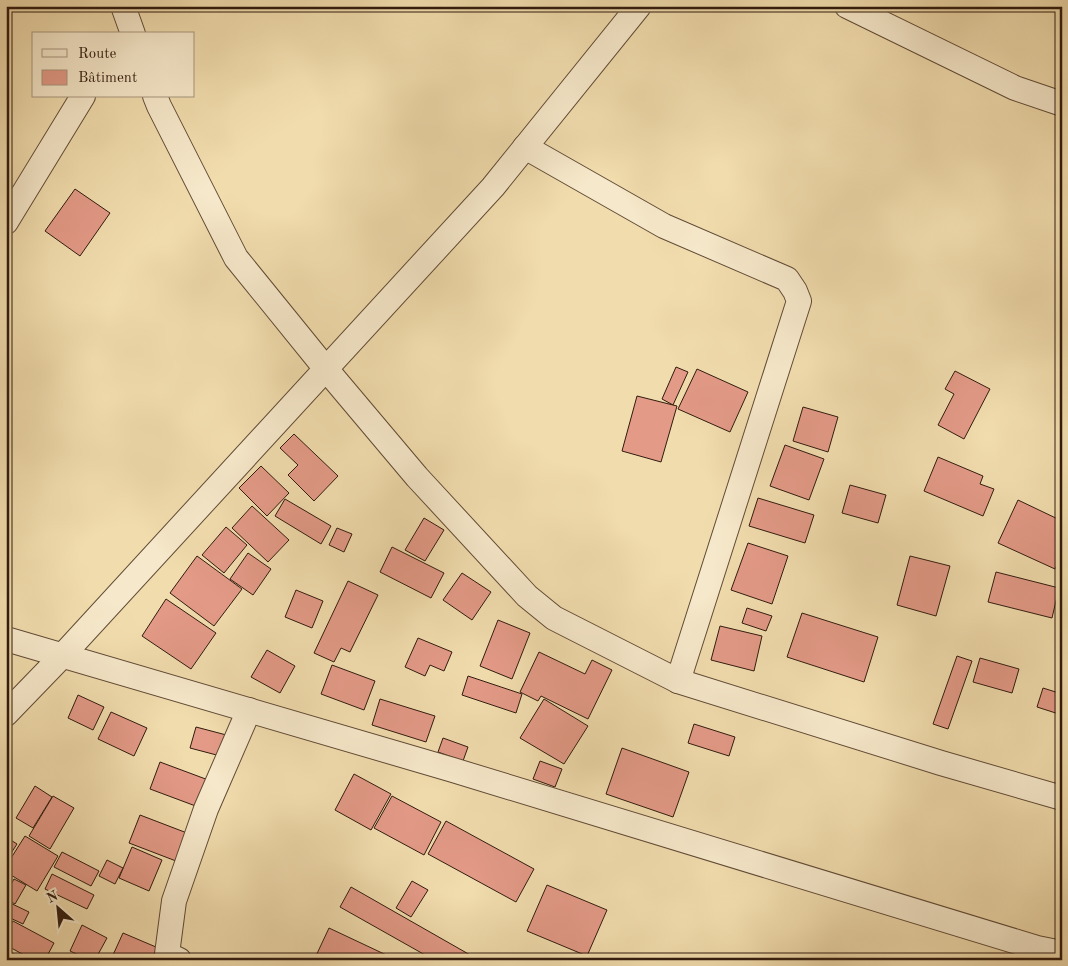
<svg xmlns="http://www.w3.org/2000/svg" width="1068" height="966" viewBox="0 0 1068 966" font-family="'Old Standard TT',serif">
  <rect width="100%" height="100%" fill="#f1dcad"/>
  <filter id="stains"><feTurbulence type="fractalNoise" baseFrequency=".004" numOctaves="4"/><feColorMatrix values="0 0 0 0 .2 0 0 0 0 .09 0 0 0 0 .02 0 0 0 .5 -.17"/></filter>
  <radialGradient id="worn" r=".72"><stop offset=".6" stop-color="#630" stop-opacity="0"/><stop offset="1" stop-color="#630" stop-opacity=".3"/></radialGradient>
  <!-- building -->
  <g fill="#e39a87" stroke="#311b0e">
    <path d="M 75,189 L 110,213 L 80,256 L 45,231 Z"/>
    <path d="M 676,367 L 688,372 L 673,405 L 662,399 Z"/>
    <path d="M 697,369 L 748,392 L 730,432 L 678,409 Z"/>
    <path d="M 955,371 L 990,389 L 964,439 L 938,425 L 954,394 L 945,389 Z"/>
    <path d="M 637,396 L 677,406 L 661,462 L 622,451 Z"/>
    <path d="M 803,407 L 838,417 L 828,452 L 793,441 Z"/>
    <path d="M 294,434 L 338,476 L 314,501 L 288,475 L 298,465 L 280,448 Z"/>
    <path d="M 785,445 L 824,459 L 809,500 L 770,486 Z"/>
    <path d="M 938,457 L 983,476 L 980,484 L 994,489 L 983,516 L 924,491 Z"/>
    <path d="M 261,466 L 289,493 L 267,516 L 239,488 Z"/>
    <path d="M 850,485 L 886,495 L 878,523 L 842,513 Z"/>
    <path d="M 758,498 L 814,515 L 805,543 L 749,526 Z"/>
    <path d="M 285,499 L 331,526 L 321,544 L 275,516 Z"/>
    <path d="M 1018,500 L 1062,521 L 1062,555 L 1055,569 L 998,543 Z"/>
    <path d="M 252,506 L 289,540 L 268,562 L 232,528 Z"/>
    <path d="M 424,518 L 444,530 L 425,561 L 405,550 Z"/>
    <path d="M 226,527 L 247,545 L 224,573 L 202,555 Z"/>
    <path d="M 337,528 L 352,534 L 344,552 L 329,545 Z"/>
    <path d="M 748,543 L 788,556 L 772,604 L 731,590 Z"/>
    <path d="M 392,547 L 444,573 L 431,598 L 380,572 Z"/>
    <path d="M 248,553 L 271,569 L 253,595 L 230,579 Z"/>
    <path d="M 197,556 L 242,589 L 214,626 L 170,593 Z"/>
    <path d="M 910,556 L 950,566 L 936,616 L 897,605 Z"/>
    <path d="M 996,572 L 1059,588 L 1052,618 L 988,602 Z"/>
    <path d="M 462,573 L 491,592 L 472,620 L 443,600 Z"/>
    <path d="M 348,581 L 378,595 L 350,652 L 341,648 L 334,662 L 314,653 Z"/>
    <path d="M 296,590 L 323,601 L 312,628 L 285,617 Z"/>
    <path d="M 166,599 L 216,633 L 191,669 L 142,636 Z"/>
    <path d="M 747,608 L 772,616 L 766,631 L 742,623 Z"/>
    <path d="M 802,613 L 878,637 L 864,682 L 787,657 Z"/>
    <path d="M 498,620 L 530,633 L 512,679 L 480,666 Z"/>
    <path d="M 720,626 L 762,636 L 754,671 L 711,660 Z"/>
    <path d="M 418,638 L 452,652 L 444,671 L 430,665 L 425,676 L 405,667 Z"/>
    <path d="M 267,650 L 295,666 L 280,693 L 251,677 Z"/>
    <path d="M 539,652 L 585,674 L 592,660 L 612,670 L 588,719 L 541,696 L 538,701 L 520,692 Z"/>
    <path d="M 957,656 L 972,661 L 948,729 L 933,724 Z"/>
    <path d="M 980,658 L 1019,669 L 1012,693 L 973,682 Z"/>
    <path d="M 332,665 L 375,681 L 364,710 L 321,694 Z"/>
    <path d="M 468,676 L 522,694 L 516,713 L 462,695 Z"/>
    <path d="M 1043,688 L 1062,694 L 1062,715 L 1037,707 Z"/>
    <path d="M 78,695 L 104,707 L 93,730 L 68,718 Z"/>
    <path d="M 380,699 L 435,716 L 426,742 L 372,725 Z"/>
    <path d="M 544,699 L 588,726 L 564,764 L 520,738 Z"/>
    <path d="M 111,712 L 147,728 L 134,756 L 98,739 Z"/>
    <path d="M 694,724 L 735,737 L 729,756 L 688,743 Z"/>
    <path d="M 196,727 L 234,737 L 228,758 L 190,748 Z"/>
    <path d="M 443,738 L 468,747 L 463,761 L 438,752 Z"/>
    <path d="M 622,748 L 689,772 L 673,817 L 606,794 Z"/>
    <path d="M 540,761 L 562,769 L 555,787 L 533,779 Z"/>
    <path d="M 160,762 L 211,781 L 201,808 L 150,789 Z"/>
    <path d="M 6,769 L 11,778 L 6,780 Z"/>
    <path d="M 354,774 L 391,794 L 371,830 L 335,810 Z"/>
    <path d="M 35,786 L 52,797 L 33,828 L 16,818 Z"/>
    <path d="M 53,796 L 74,808 L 50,849 L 29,836 Z"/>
    <path d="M 392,796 L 441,822 L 424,855 L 374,828 Z"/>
    <path d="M 140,815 L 187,833 L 176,861 L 129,843 Z"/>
    <path d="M 446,821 L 534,869 L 516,902 L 428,854 Z"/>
    <path d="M 25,836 L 58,856 L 37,891 L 6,872 L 6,866 Z"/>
    <path d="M 6,837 L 17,844 L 6,861 Z"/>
    <path d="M 132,847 L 162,860 L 149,891 L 119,878 Z"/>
    <path d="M 62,852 L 99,871 L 91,886 L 54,867 Z"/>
    <path d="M 107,860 L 123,868 L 115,884 L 99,876 Z"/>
    <path d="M 52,874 L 94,895 L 87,909 L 45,889 Z"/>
    <path d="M 14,879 L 26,885 L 15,904 L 6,899 L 6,893 Z"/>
    <path d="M 412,881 L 428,890 L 411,917 L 396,908 Z"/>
    <path d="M 547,885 L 607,910 L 587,956 L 527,931 Z"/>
    <path d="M 351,887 L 479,960 L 434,960 L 340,907 Z"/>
    <path d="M 6,901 L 29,912 L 23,924 L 6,916 Z"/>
    <path d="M 13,921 L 54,943 L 45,960 L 33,960 L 6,945 L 6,934 Z"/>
    <path d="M 82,925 L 107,938 L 95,960 L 89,960 L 70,951 Z"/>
    <path d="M 329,928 L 397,960 L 314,960 Z"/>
    <path d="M 123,933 L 163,950 L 159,960 L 123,960 L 113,955 Z"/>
    <path d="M 6,950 L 25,960 L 6,960 Z"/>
  </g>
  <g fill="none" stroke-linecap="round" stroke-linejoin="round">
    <!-- street casing -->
    <g stroke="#614b36" stroke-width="26">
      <g id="street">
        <path d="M 123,6 L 133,34"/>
        <path d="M 847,6 L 1015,88 L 1062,104"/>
        <path d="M 155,96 L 159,106 L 236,258 L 326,369 L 417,477 L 527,596 L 554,618 L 678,681 L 941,763 L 1062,798"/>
        <path d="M 525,147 L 664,226 L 787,279 L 795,291 L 799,301 L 678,681"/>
        <path d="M 6,222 L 83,96"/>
        <path d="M 6,639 L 453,770 L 1037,948 L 1062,953"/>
        <path d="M 6,714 L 63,655 L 493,187 L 639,6"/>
        <path d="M 179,960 L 167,954 L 174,901 L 206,809 L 249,710"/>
      </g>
    </g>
    <!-- street -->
    <use href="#street" stroke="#f6e8ca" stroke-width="24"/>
  </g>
  <!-- margin -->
  <rect width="1068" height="966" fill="none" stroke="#f1dcad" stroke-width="25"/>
  <rect x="8" y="8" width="1053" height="951" fill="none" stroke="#311b0e" stroke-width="2.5"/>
  <rect x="12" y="12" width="1043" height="941" fill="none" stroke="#311b0e"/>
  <!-- legend -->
  <rect x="32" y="32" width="162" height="65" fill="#f6e8ca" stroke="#a7967f"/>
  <rect x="42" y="49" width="25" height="8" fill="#f6e8ca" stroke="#a7967f"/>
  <text x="78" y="58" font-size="15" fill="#311b0e">Route</text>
  <rect x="42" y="70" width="25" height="15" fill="#e39a87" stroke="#a7967f"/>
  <text x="78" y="82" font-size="15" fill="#311b0e">Bâtiment</text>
  <!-- north arrow -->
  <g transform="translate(58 908) rotate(333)" stroke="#f6e8ca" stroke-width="4" paint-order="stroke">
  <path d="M0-4L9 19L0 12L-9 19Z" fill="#311b0e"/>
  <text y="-8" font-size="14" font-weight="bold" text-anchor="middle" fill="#311b0e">N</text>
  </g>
  <rect width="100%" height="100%" filter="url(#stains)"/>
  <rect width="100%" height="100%" fill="url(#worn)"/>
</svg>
